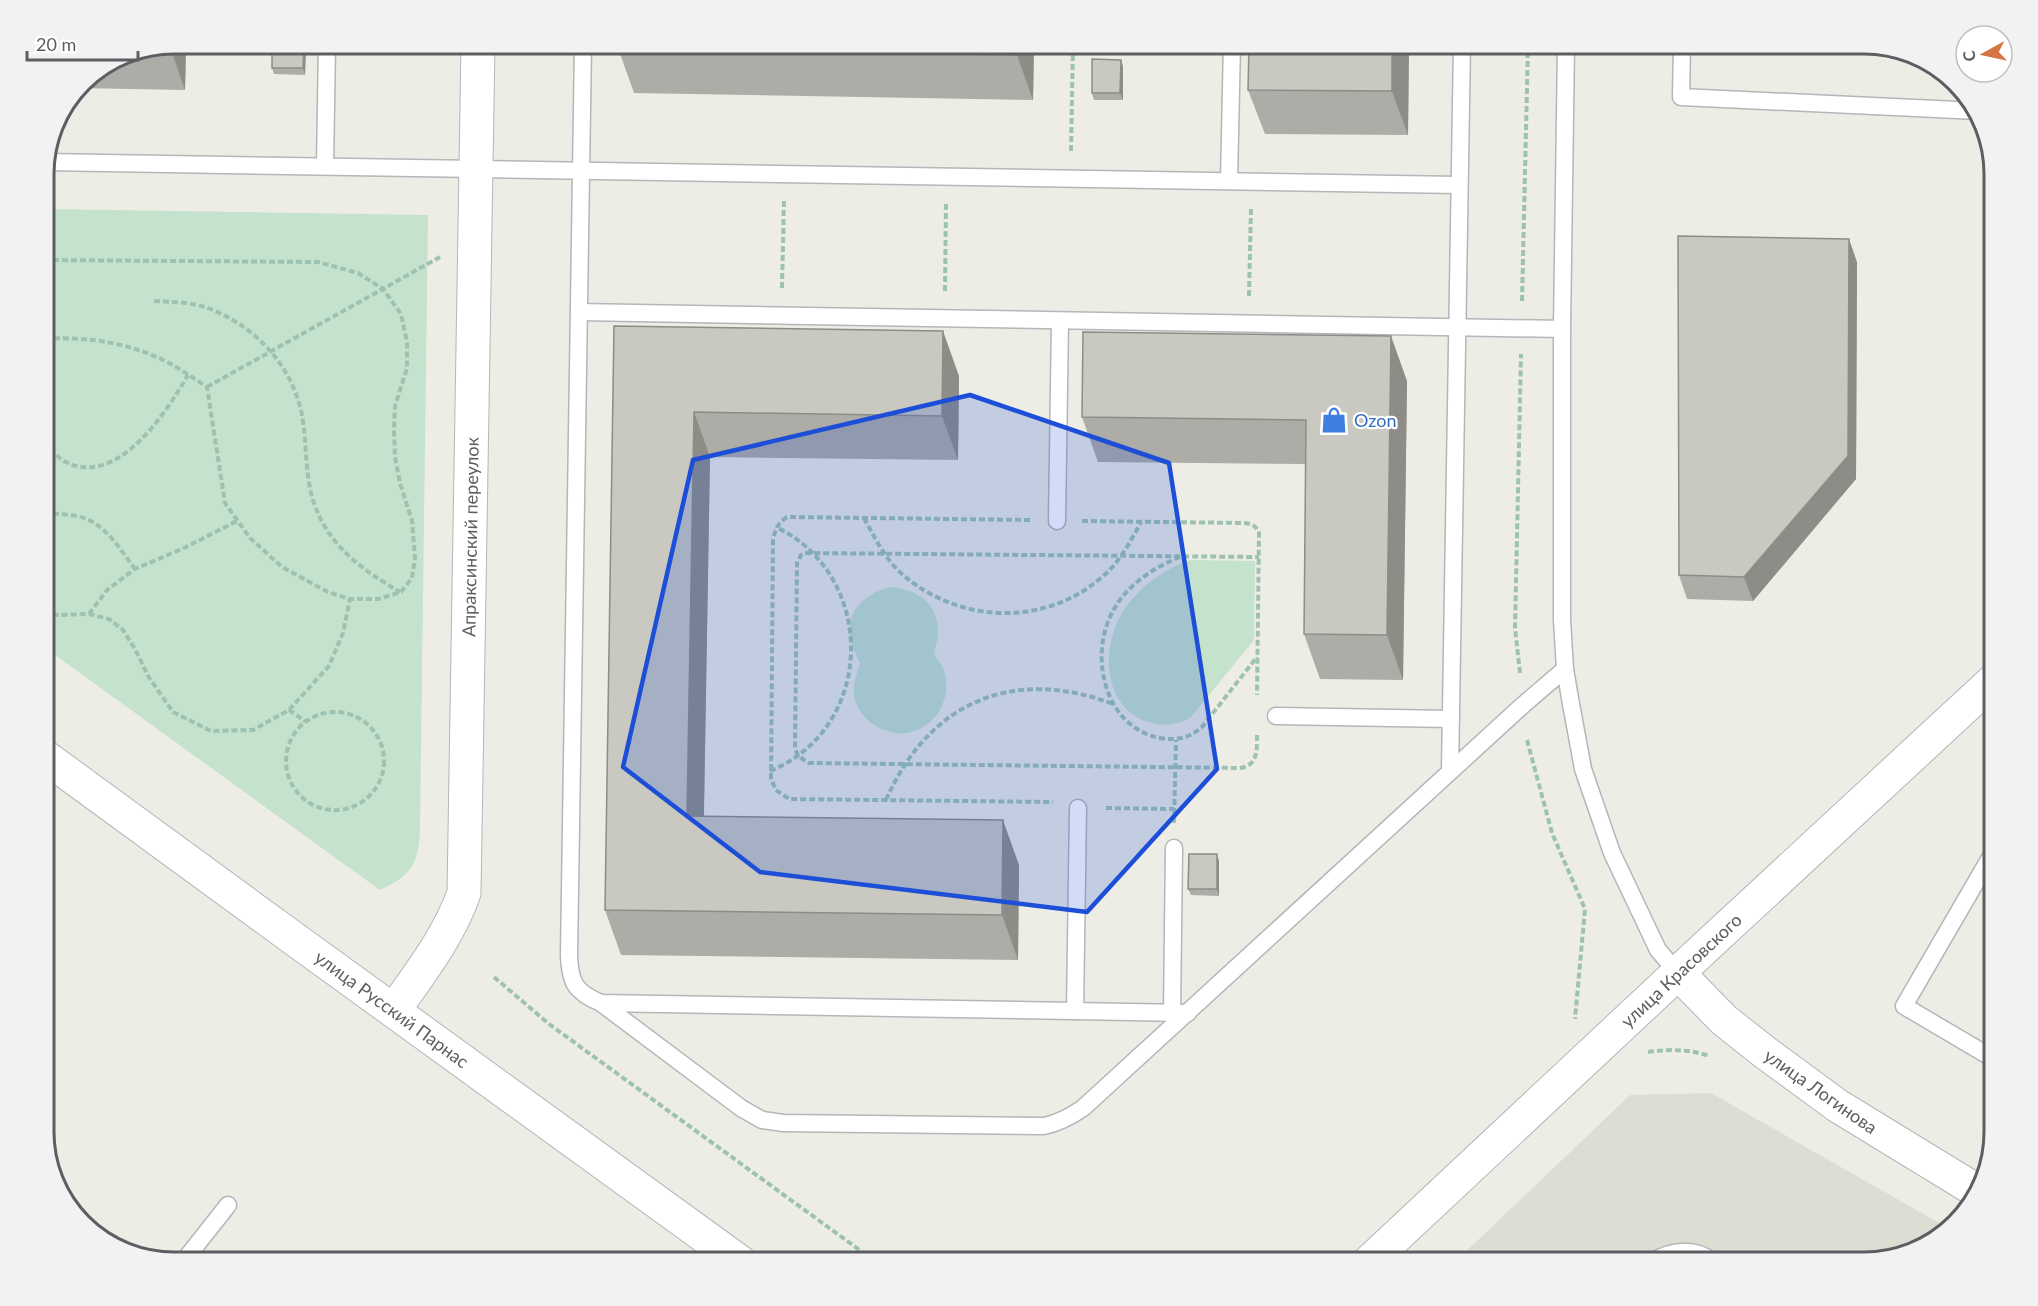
<svg xmlns="http://www.w3.org/2000/svg" width="2038" height="1306" viewBox="0 0 2038 1306" font-family="Lato,sans-serif">
  <rect width="100%" height="100%" fill="#edede5"/>
  <!-- education -->
  <path fill="#ddddd3" d="M 1711,1093 L 1948,1228 L 1929,1245 L 1865,1262 L 1455,1262 L 1630,1095 Z"/>
  <!-- green -->
  <g fill="#c4e2cc">
    <path d="M 44,209 L 428,215 L 420,827 C 419,862 413,875 380,890 L 44,647 Z"/>
    <path d="M 1191,560 L 1255,561 L 1254,640 L 1191,717 C 1179,725 1166,726 1152,723 C 1099,710 1100,640 1128,604 C 1144,583 1166,568 1191,560 Z"/>
    <path d="M 889,587 C 930,590 946,615 934,654 C 937,659 942,664 944,670 C 953,698 936,729 906,733 C 883,736 857,718 854,695 C 853,683 857,673 860,663 C 840,628 849,599 889,587 Z"/>
  </g>
  <g fill="none" stroke-linecap="round" stroke-linejoin="round">
    <!-- service casing -->
    <g stroke="#b5b5ba" stroke-width="19">
      <g id="service">
        <path d="M 583,44 L 569,955 C 570,983 575,992 601,1003 L 1188,1013"/>
        <path d="M 1682,44 L 1681,97 L 1978,111"/>
        <path d="M 45,162 L 1459,185"/>
        <path d="M 325,166 L 327,44"/>
        <path d="M 1229,181 L 1232,44"/>
        <path d="M 579,312 L 1562,329 L 1566,44"/>
        <path d="M 1562,329 L 1562,620 L 1565,669 L 1571,704 L 1583,769 L 1612,853 L 1658,950 L 1678,973"/>
        <path d="M 1057,521 L 1060,321"/>
        <path d="M 1276,716 L 1451,719"/>
        <path d="M 1450,771 L 1462,44"/>
        <path d="M 1994,851 L 1904,1006 L 1994,1059"/>
        <path d="M 601,1003 L 741,1108 L 762,1120 L 783,1123 L 1044,1126 C 1059,1123 1070,1117 1083,1108 L 1523,705 L 1565,669"/>
        <path d="M 1075,1011 L 1078,808"/>
        <path d="M 1172,1013 L 1174,848"/>
        <path d="M 183,1262 L 228,1205"/>
        <path d="M 1651,1262 C 1672,1250 1694,1247 1714,1262"/>
      </g>
    </g>
    <!-- minor casing -->
    <g stroke="#b5b5ba" stroke-width="35">
      <g id="minor">
        <path d="M 44,756 C 275,926 508,1094 740,1262"/>
        <path d="M 1678,973 L 1724,1020 L 1767,1054 L 1838,1106 L 1977,1191"/>
        <path d="M 394,1010 C 420,973 449,936 464,893 L 478,44"/>
        <path d="M 1369,1262 L 1696,956 L 1994,680"/>
      </g>
    </g>
    <!-- path -->
    <g stroke="#9ec2b2" stroke-width="4" stroke-dasharray="6 3" stroke-linecap="butt">
      <path d="M 1071,151 L 1073,44"/>
      <path d="M 44,260 L 318,262 L 358,273 L 383,289 L 401,314 L 407,342 L 407,368 L 395,406 L 394,431 L 395,457 L 400,483 L 412,521 L 415,558 L 412,578 L 401,592 L 378,599 L 350,599 L 328,592 L 282,567 L 250,538 L 225,503 L 207,387 C 195,379 183,371 171,364 C 132,343 88,336 44,339"/>
      <path d="M 782,288 L 784,200"/>
      <path d="M 945,291 L 946,202"/>
      <path d="M 1249,296 L 1251,207"/>
      <path d="M 154,301 C 172,302 191,302 208,308 C 257,327 295,368 303,421 C 307,449 305,479 315,506 C 330,547 364,571 400,592"/>
      <path d="M 1522,301 L 1528,44"/>
      <path d="M 44,327 L 45,338"/>
      <path d="M 207,387 L 440,257"/>
      <path d="M 44,442 C 50,448 57,457 64,461 C 116,490 166,413 188,375"/>
      <path d="M 44,513 C 55,514 66,514 77,516 C 105,522 119,548 135,569"/>
      <path d="M 864,518 C 875,538 885,559 902,574 C 959,624 1045,627 1102,577 C 1120,562 1130,542 1141,522"/>
      <path d="M 1030,520 L 787,517 C 778,523 775,529 773,540 L 771,779 L 776,790 L 789,799 L 1053,802"/>
      <path d="M 1082,521 L 1245,523 C 1253,524 1256,526 1259,533 L 1257,695"/>
      <path d="M 1180,557 C 1152,568 1124,587 1111,615 C 1089,659 1106,728 1160,738 C 1176,741 1190,738 1202,727 L 1257,657"/>
      <path d="M 44,612 L 58,615 L 89,614 L 109,619 L 123,630 L 135,649 L 148,676 L 173,712 L 211,731 L 253,730 L 289,710 L 329,666 L 343,633 L 350,599"/>
      <path d="M 89,614 L 107,590 L 135,569 L 184,548 L 237,521"/>
      <path d="M 1520,673 L 1515,628 L 1521,354"/>
      <path d="M 289,710 L 305,721"/>
      <circle cx="335" cy="761" r="49"/>
      <path d="M 1257,735 C 1257,751 1258,766 1239,768 L 809,763 L 798,756 L 795,748 L 797,563 L 801,555 L 805,553 L 1259,557"/>
      <path d="M 1527,740 L 1552,833 L 1585,909 L 1575,1019"/>
      <path d="M 770,771 C 876,728 878,576 776,527"/>
      <path d="M 886,800 C 929,702 1013,666 1113,704"/>
      <path d="M 1106,808 L 1174,809"/>
      <path d="M 1174,823 L 1176,740"/>
      <path d="M 494,977 L 549,1024 L 876,1262"/>
      <path d="M 1648,1052 C 1668,1049 1689,1049 1709,1056"/>
    </g>
    <!-- service -->
    <use href="#service" stroke="#fff" stroke-width="16"/>
    <!-- minor -->
    <use href="#minor" stroke="#fff" stroke-width="33"/>
  </g>
  <!-- wall -->
  <g fill="#adaca6">
    <path d="M 174,44 L 186,44 L 185,90 L 77,88 L 82,81 L 124,53 Z"/>
    <path d="M 1034,44 L 1033,100 L 634,93 L 618,48 Z"/>
    <path d="M 1409,44 L 1408,135 L 1265,134 L 1248,90 Z"/>
    <path d="M 306,45 L 305,75 L 274,74 L 272,68 Z"/>
    <path d="M 1123,66 L 1123,100 L 1094,100 L 1092,93 Z"/>
    <path d="M 1857,262 L 1856,479 L 1753,601 L 1687,599 L 1679,575 Z"/>
    <path d="M 614,326 L 959,376 L 958,460 L 710,457 L 704,816 L 1019,865 L 1018,960 L 621,955 L 605,910 Z"/>
    <path d="M 1407,381 L 1403,680 L 1320,679 L 1304,634 L 1306,464 L 1098,462 L 1082,417 Z"/>
    <path d="M 1219,861 L 1219,896 L 1191,895 L 1188,889 Z"/>
  </g>
  <!-- shaded-wall -->
  <g fill="#8d8c87">
    <path d="M 169,44 L 186,44 L 185,90 Z"/>
    <path d="M 304,44 L 306,44 L 306,45 L 305,75 L 303,68 Z"/>
    <path d="M 1017,44 L 1034,44 L 1033,100 L 1017,55 Z"/>
    <path d="M 1392,44 L 1409,44 L 1408,135 L 1392,91 Z"/>
    <path d="M 1121,60 L 1123,66 L 1123,100 L 1120,93 Z"/>
    <path d="M 1849,239 L 1857,262 L 1856,479 L 1753,601 L 1744,577 Z"/>
    <path d="M 943,331 L 959,376 L 958,460 L 942,416 Z"/>
    <path d="M 1391,336 L 1407,381 L 1403,680 L 1387,635 Z"/>
    <path d="M 694,412 L 710,457 L 703,861 L 687,816 Z"/>
    <path d="M 1003,820 L 1019,865 L 1018,960 L 1002,915 Z"/>
    <path d="M 1217,854 L 1219,861 L 1219,896 L 1217,889 Z"/>
  </g>
  <!-- building -->
  <g fill="#c9c8c1" stroke="#8d8c87" stroke-width="1.5">
    <path d="M 272,44 L 304,44 L 303,68 L 272,68 Z"/>
    <path d="M 618,44 L 1017,44 L 1017,55 L 618,48 Z"/>
    <path d="M 1249,44 L 1392,44 L 1392,91 L 1248,90 Z"/>
    <path d="M 1092,59 L 1121,60 L 1120,93 L 1092,93 Z"/>
    <path d="M 1678,236 L 1849,239 L 1848,456 L 1744,577 L 1679,575 Z"/>
    <path d="M 614,326 L 943,331 L 942,416 L 694,412 L 687,816 L 1003,820 L 1002,915 L 605,910 Z"/>
    <path d="M 1083,332 L 1391,336 L 1387,635 L 1304,634 L 1306,420 L 1082,417 Z"/>
    <path d="M 1189,854 L 1217,854 L 1217,889 L 1188,889 Z"/>
  </g>
  <!-- marked area -->
  <path fill="#1d4ed8" fill-opacity="0.2" stroke="#1d4ed8" stroke-width="4.5" stroke-linejoin="round" d="M 970,395 L 1169,463 L 1217,769 L 1087,912 L 760,872 L 623,767 L 693,460 Z"/>
  <!-- icons -->
  <defs>
    <g id="shop-bare" transform="scale(2.07)"><path d="M-5-2.5h2.3a2.7 3.5 0 0 1 5.4 0H5L5.5 6h-11ZM-1.5-2.5h3a1.5 2.3 0 0 0-3 0Z" fill="#3f7fe0" stroke="#fff" stroke-width="2.5" paint-order="stroke"/></g>
  </defs>
  <g fill-rule="evenodd">
    <use href="#shop-bare" x="1334" y="420"/>
  </g>
  <g text-anchor="middle" dominant-baseline="central" stroke-width="4.5" stroke-linejoin="round" paint-order="stroke">
    <!-- shop labels -->
    <g font-size="18" fill="#366cbe" stroke="#fff" text-anchor="start">
      <text x="1354" y="420">Ozon</text>
    </g>
    <!-- street labels -->
    <g font-size="18" fill="#5d5e63" stroke="#fff">
      <text transform="translate(470 537) rotate(-89)">Апраксинский переулок</text>
      <text transform="translate(1681 970) rotate(-43)">улица Красовского</text>
      <text transform="translate(392 1009) rotate(36)">улица Русский Парнас</text>
      <text transform="translate(1821 1091) rotate(35)">улица Логинова</text>
    </g>
  </g>
  <!-- crop -->
  <path d="M0 0H2038V1306H0ZM174 54H1864A120 120 0 0 1 1984 174V1132A120 120 0 0 1 1864 1252H174A120 120 0 0 1 54 1132V174A120 120 0 0 1 174 54Z" fill="#f2f2f3" fill-rule="evenodd"/>
  <path fill="none" stroke="#5d5e63" stroke-width="3" d="M174 54H1864A120 120 0 0 1 1984 174V1132A120 120 0 0 1 1864 1252H174A120 120 0 0 1 54 1132V174A120 120 0 0 1 174 54Z"/>
  <!-- north arrow -->
  <g transform="translate(1984 54) rotate(262)"><circle r="28" fill="#ffffff" stroke="#bebfc1" stroke-width="1.5"/>
  <path d="M0-4.5L10 22L0 15L-10 22Z" fill="#d57543"/>
  <text y="-9" font-size="16" font-weight="bold" text-anchor="middle" fill="#5d5e63">С</text>
  </g>
  <!-- scale -->
  <path d="M27 51v9h111v-9" fill="none" stroke="#5d5e63" stroke-width="3"/>
  <text x="36" y="51" font-size="18" fill="#5d5e63" stroke="#ffffff" stroke-width="4.5" paint-order="stroke">20 m</text>
</svg>
